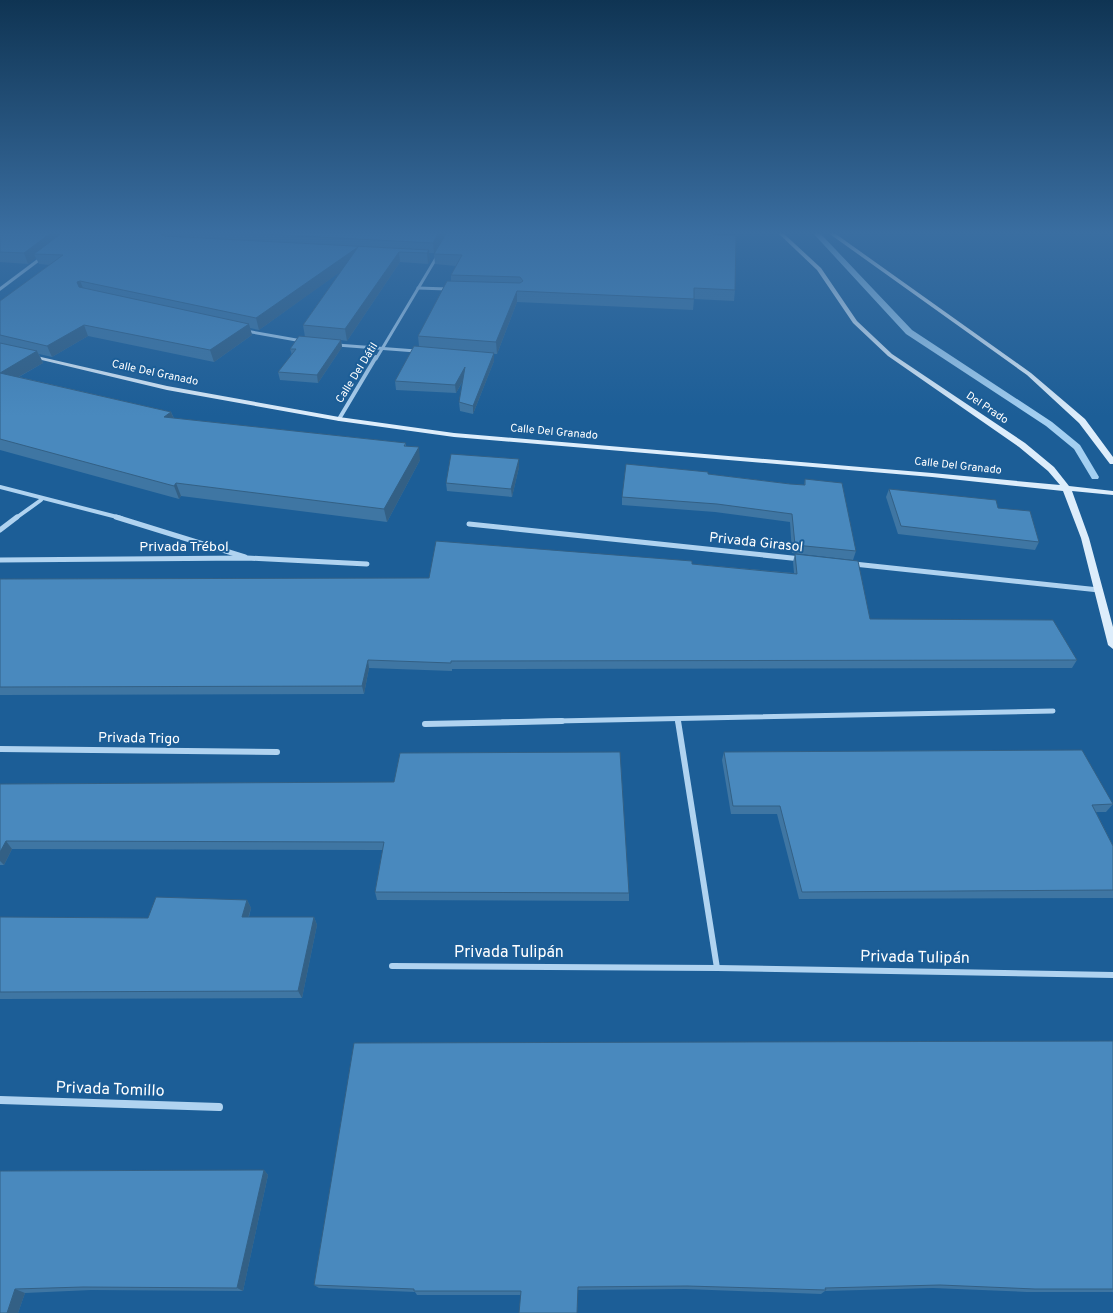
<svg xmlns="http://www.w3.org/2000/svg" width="1113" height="1313" viewBox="0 0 1113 1313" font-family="Overpass,sans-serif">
  <rect width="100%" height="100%" fill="#1c5e97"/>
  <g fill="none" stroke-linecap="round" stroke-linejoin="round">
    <!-- stream -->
    <path fill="#a3cff1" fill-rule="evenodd" d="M 812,232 L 819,232 L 912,330 L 1052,422 L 1080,445 L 1099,477 L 1098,479 L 1092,479 L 1074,449 L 1046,426 L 906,334 Z"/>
    <!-- minor-far4 -->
    <g stroke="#b0d3f0" stroke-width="3">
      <path d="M 418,288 L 447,289"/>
      <path d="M 246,331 L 302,341"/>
      <path d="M 337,345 L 416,351"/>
      <path d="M 376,359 L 438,255"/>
    </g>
    <!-- minor-far3 -->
    <g stroke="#b0d3f0" stroke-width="4">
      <path d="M 339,419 L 376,357"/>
      <path d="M 0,487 L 121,518"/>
      <path d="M 16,518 L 41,500"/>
    </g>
    <!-- minor-far2 -->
    <g stroke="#b0d3f0" stroke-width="5">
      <path d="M 116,517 L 245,557"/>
      <path d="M 469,524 L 801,559"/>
      <path d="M 0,530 L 17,517"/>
      <path d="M 0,560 L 247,558 L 367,564"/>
      <path d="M 854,564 L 1099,590"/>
      <path d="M 678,720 L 678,722"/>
      <path d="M 502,722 L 1053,711"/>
    </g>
    <!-- minor-far1 -->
    <g stroke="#b0d3f0" stroke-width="6">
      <path d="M 678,721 L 717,968"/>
      <path d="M 425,724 L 562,721"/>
      <path d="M 0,749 L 277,752"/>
      <path d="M 392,966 L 717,968 L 1113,975"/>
    </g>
    <!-- minor -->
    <path stroke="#b0d3f0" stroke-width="8" d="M 0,1100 L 219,1107"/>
    <!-- tertiary -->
    <path fill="#b0d3f0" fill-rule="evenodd" d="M 44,254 L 48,255 L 0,291 L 0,287 Z"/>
    <!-- secondary -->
    <g fill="#ddedfb" fill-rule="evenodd">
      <path d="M 777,232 L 782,232 L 821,268 L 857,321 L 892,354 L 1025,443 L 1054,467 L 1069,486 L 1113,491 L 1113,495 L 1072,491 L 1089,538 L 1113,627 L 1113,649 L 1108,645 L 1081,538 L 1063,491 L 932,477 L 454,437 L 339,421 L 167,390 L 25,356 L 28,354 L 167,386 L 339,417 L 454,433 L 932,473 L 1060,485 L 1048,471 L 1019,447 L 888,356 L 853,323 L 817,270 Z"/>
      <path d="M 827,232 L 833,232 L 1031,373 L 1085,419 L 1113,457 L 1113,464 L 1110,464 L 1079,423 L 1027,375 Z"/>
    </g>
  </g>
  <!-- wall -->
  <g fill="#3f76a3">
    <path d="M 0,232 L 446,232 L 434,253 L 429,253 L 430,260 L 428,264 L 400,262 L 347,341 L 341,340 L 342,347 L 318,383 L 280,380 L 278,372 L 292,355 L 290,349 L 305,337 L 303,325 L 341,271 L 259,330 L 250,328 L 252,335 L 214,362 L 88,336 L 52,357 L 39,354 L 43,363 L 19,377 L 171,412 L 174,418 L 406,443 L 406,446 L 420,460 L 387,522 L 181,496 L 179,499 L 0,450 L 0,301 L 50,265 L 39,264 L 36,258 L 28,264 L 0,262 Z"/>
    <path d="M 712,234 L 735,290 L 734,301 L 694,299 L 693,310 L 517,302 L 497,354 L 494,354 L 494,361 L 473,414 L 460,411 L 459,402 L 463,381 L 456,393 L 396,390 L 395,381 L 419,346 L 418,336 L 451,281 L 451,275 L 456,266 L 435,264 L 434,254 Z"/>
    <path d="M 519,459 L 519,467 L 512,497 L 447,491 L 446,483 Z"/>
    <path d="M 708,474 L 790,484 L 804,485 L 805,479 L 856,551 L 853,560 L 792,553 L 790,522 L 715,512 L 622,505 L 622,497 Z"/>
    <path d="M 889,489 L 1039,542 L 1035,550 L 898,534 L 886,497 Z"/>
    <path d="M 795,554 L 870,619 L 1077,660 L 1072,668 L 452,669 L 452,671 L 369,668 L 364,694 L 0,695 L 0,579 L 429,578 L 692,564 L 794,573 L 793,562 Z"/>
    <path d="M 724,752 L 1113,804 L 1106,812 L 1096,812 L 1113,846 L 1113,898 L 799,899 L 777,814 L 731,814 L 722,760 Z"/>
    <path d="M 394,782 L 629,893 L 629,901 L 377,900 L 375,892 L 383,850 L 12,849 L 4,865 L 0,865 L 0,784 Z"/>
    <path d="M 247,900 L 251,908 L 249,917 L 314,917 L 317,925 L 302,998 L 0,999 L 0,917 L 148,918 Z"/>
    <path d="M 1113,1041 L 1113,1292 L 1027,1292 L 933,1288 L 825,1291 L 821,1294 L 685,1289 L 578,1290 L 520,1295 L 417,1295 L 415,1292 L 319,1288 L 314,1285 Z"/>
    <path d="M 264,1170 L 268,1175 L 243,1291 L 91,1290 L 25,1293 L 18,1313 L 0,1313 L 0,1171 Z"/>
  </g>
  <!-- shaded-wall -->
  <g fill="#336085">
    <path d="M 52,232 L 70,232 L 34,254 L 36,258 L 28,264 L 24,253 Z"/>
    <path d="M 161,232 L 164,232 L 167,240 L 160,233 Z"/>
    <path d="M 439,232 L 446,232 L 434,253 L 433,243 Z"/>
    <path d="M 358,247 L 360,258 L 259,330 L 256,318 Z"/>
    <path d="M 429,250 L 430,260 L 428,264 L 427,253 Z"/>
    <path d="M 399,252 L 400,262 L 347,341 L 345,329 Z"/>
    <path d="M 80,281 L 85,292 L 81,293 L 77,282 Z"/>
    <path d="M 517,291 L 517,302 L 497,354 L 496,342 Z"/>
    <path d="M 249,324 L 252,335 L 214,362 L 210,350 Z"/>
    <path d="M 84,325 L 88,336 L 52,357 L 47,346 Z"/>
    <path d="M 341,340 L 342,347 L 318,383 L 317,375 Z"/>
    <path d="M 37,351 L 43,363 L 6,384 L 0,373 Z"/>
    <path d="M 494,353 L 494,361 L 473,414 L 473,406 Z"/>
    <path d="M 465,367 L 466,375 L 456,393 L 455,385 Z"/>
    <path d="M 171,412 L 176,424 L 164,417 Z"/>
    <path d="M 419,447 L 420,460 L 387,522 L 384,509 Z"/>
    <path d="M 519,459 L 519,467 L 512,497 L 511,489 Z"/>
    <path d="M 176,483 L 181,496 L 179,499 L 174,486 Z"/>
    <path d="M 368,660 L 369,668 L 364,694 L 362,686 Z"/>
    <path d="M 6,841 L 12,849 L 4,865 L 0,861 L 0,852 Z"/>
    <path d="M 247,900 L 251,908 L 246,925 L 242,917 Z"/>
    <path d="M 314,917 L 317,925 L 302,998 L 298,991 Z"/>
    <path d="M 264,1170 L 268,1175 L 243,1291 L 237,1288 Z"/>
    <path d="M 15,1289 L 25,1293 L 18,1313 L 7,1313 Z"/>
  </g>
  <!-- building -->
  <g fill="#4989be" stroke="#336085">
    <path d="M 0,232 L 52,232 L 24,253 L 0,252 Z"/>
    <path d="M 63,232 L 161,232 L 160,233 L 164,236 L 429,250 L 427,253 L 399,252 L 345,329 L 303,325 L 358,247 L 256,318 L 80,281 L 77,282 L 79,287 L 249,324 L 210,350 L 84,325 L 47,346 L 0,335 L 0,301 L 63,255 L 34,254 Z"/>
    <path d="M 224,232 L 439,232 L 433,243 Z"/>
    <path d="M 447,232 L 712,232 L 712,234 L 736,236 L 735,290 L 694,288 L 694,299 L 517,291 L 496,342 L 418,336 L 447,281 L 520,283 L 523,281 L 520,277 L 451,275 L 462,255 L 434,254 Z"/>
    <path d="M 299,336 L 341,340 L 317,375 L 278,372 L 296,349 L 290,349 Z"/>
    <path d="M 0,343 L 37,351 L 0,373 L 171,412 L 164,417 L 406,443 L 404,446 L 419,447 L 384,509 L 176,483 L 174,486 L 0,439 Z"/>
    <path d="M 414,346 L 494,353 L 473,406 L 459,402 L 465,367 L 455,385 L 395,381 Z"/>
    <path d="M 451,454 L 519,459 L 511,489 L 446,483 Z"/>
    <path d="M 626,464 L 708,472 L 708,474 L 790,484 L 805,485 L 805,479 L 842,483 L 856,551 L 795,545 L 792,514 L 717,504 L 622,497 Z"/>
    <path d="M 889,489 L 996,500 L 998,508 L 1030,511 L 1039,542 L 901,526 Z"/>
    <path d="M 436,541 L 692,561 L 692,564 L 797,574 L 795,554 L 858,561 L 870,619 L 1053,620 L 1077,660 L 451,661 L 451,663 L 368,660 L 362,686 L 0,687 L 0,579 L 429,578 Z"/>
    <path d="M 1082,750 L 1113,804 L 1092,805 L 1113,846 L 1113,890 L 802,892 L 780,806 L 733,806 L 724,752 Z"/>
    <path d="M 620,752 L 629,893 L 375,892 L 384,842 L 6,841 L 0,852 L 0,784 L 394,782 L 400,753 Z"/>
    <path d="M 156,897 L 247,900 L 242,917 L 314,917 L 298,991 L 0,992 L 0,917 L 148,918 Z"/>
    <path d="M 1113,1041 L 1113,1289 L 1035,1289 L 940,1285 L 825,1288 L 826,1290 L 687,1286 L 578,1287 L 577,1313 L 519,1313 L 521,1291 L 414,1291 L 414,1289 L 314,1285 L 354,1043 Z"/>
    <path d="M 264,1170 L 237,1288 L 83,1287 L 15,1289 L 7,1313 L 0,1313 L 0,1171 Z"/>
  </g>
  <!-- sky -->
  <linearGradient id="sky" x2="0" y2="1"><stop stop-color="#0f3453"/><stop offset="0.56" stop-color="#3a6ea1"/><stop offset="1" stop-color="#3a6ea1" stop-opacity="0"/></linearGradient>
  <rect width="1113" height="416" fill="url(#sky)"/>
  <g text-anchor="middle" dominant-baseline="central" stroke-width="4" stroke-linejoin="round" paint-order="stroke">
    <!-- far-street labels -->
    <g font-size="11" fill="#fff" stroke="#1c5e97">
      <text transform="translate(155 373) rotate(12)">Calle Del Granado</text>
      <text transform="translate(357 373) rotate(-58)">Calle Del Dátil</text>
      <text transform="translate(987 408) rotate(34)">Del Prado</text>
      <text transform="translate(554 432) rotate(5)">Calle Del Granado</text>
      <text transform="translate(958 466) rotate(6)">Calle Del Granado</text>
    </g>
    <!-- street labels -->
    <g font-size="14" fill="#fff" stroke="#1c5e97">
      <text transform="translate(756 543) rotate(6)">Privada Girasol</text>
      <text x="184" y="547">Privada Trébol</text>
      <text transform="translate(139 739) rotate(1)">Privada Trigo</text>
    </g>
    <!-- near-street labels -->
    <g font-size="16" fill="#fff" stroke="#1c5e97">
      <text x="509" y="953">Privada Tulipán</text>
      <text transform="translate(915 958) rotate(1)">Privada Tulipán</text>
      <text transform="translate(110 1090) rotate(2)">Privada Tomillo</text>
    </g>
  </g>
</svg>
